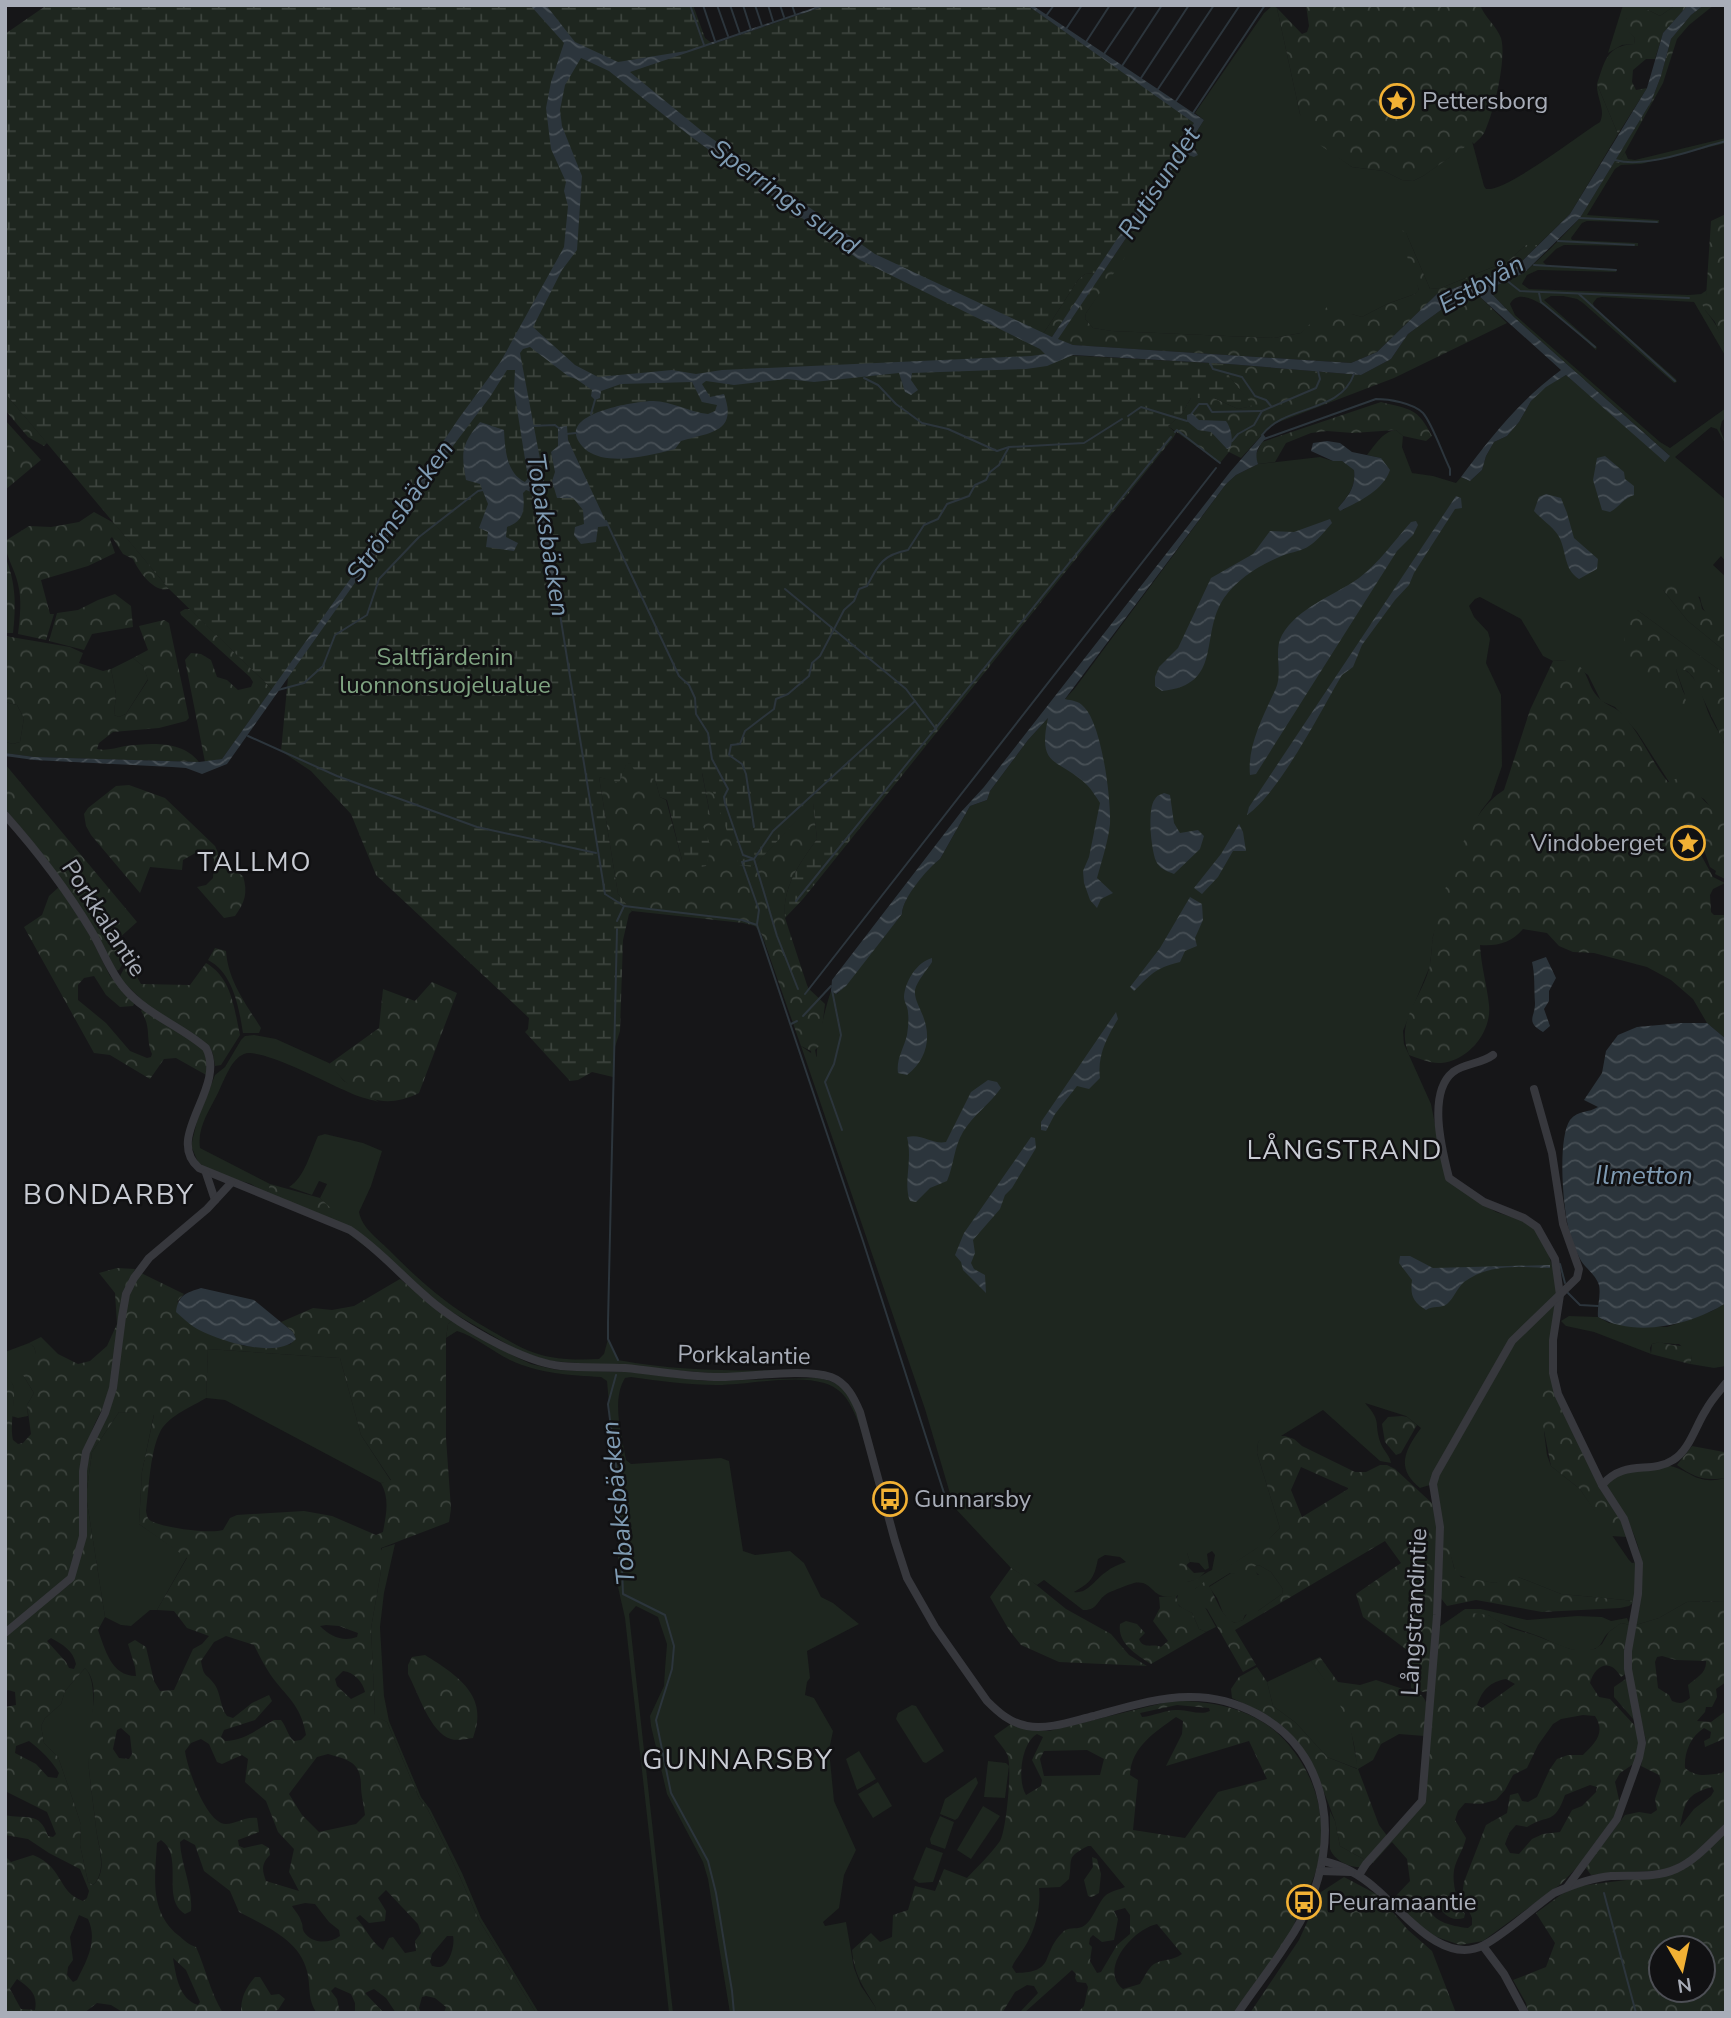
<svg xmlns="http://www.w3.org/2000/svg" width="1731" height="2018" viewBox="0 0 1731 2018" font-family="'Nunito Sans',sans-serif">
  <defs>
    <pattern id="forest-crowns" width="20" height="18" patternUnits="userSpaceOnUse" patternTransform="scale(1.75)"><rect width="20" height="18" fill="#1e261f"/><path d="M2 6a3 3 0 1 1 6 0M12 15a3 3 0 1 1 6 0" fill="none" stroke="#3c433d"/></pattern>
    <pattern id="wetland-marsh" width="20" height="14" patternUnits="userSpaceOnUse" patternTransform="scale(1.75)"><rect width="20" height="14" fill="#1e261f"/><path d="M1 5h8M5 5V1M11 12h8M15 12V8" fill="none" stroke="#3c433d"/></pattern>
    <pattern id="water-waves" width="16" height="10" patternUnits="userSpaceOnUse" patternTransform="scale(1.75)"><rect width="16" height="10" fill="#2c353c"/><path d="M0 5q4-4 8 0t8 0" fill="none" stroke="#485056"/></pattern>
  </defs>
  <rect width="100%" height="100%" fill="#161618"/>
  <!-- grass -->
  <g fill="#1e261f" fill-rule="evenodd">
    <path d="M 1273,5 L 1277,8 L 1300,114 L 1337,156 L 1352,167 L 1384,171 L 1402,180 L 1413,181 L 1423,176 L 1472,141 L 1484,186 L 1486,189 C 1506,192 1579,135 1600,122 C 1606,109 1596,97 1597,84 L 1618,134 L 1570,214 L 1538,245 L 1526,245 L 1508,261 L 1441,288 L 1430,289 L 1406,233 L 1419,291 L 1415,294 L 1387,304 L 1362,317 L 1351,314 L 1313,323 L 1301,333 L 1274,338 L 1111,331 L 1093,328 L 1085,319 L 1086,313 L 1148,219 L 1142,215 L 1180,158 L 1197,150 L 1190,142 L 1204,120 L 1195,113 L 1264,13 Z"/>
    <path d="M 1623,5 L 1676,5 L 1660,16 L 1646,9 L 1626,19 L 1626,28 L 1635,38 L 1634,44 L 1622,45 L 1608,53 Z"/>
    <path d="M 1726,138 L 1726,143 L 1641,164 L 1621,165 L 1615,169 L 1587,215 L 1659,220 L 1659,223 L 1587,221 L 1582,223 L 1571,238 L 1572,240 L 1638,243 L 1638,246 L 1564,245 L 1556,249 L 1543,262 L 1547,266 L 1617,269 L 1616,272 L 1538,270 L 1527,275 L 1522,284 L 1529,289 L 1689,295 L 1701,294 L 1707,290 L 1705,310 C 1716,323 1726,340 1726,357 L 1694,302 L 1602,297 L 1597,298 L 1593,303 L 1594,307 L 1676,379 L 1677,382 L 1674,383 L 1583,303 L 1577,299 L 1563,296 L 1551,296 L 1544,300 L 1597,347 L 1596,350 C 1582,338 1524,276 1510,304 L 1515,315 L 1660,442 L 1670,448 L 1726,408 L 1726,418 L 1722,421 L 1720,429 L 1726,445 L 1717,429 L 1711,427 L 1675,457 L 1726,500 L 1726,562 L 1721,556 L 1713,565 L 1726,577 L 1726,627 C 1711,618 1703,616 1700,597 L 1663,590 L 1688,621 L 1726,652 L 1726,675 L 1637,610 L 1685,695 L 1676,670 L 1679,667 C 1702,676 1702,703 1713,722 C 1717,730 1723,737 1725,747 C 1729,765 1726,794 1726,813 L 1719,814 L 1711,808 L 1704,799 L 1669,782 L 1637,732 L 1615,707 L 1601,701 L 1588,675 L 1566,660 L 1553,661 L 1543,656 L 1521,619 L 1480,597 L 1475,599 L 1469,606 L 1474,617 L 1488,632 L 1490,639 L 1486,663 L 1501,695 L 1502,766 L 1491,798 L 1481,811 L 1461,850 L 1433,936 L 1430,966 L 1403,1031 L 1404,1044 L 1431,1104 L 1446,1180 L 1496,1212 L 1521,1220 L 1535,1229 L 1548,1253 L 1557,1280 L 1552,1378 L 1544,1432 L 1547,1455 L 1551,1466 L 1580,1489 L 1629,1560 L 1632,1563 L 1638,1562 L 1635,1601 L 1561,1594 L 1518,1577 L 1495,1583 L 1468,1579 L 1456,1574 L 1430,1485 L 1420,1488 C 1395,1468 1405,1450 1421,1428 L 1406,1416 L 1365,1403 C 1383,1423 1373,1422 1381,1444 C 1384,1451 1390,1456 1391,1463 L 1380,1461 L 1323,1410 L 1281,1436 L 1261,1439 L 1258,1443 L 1257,1453 L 1280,1528 L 1265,1543 L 1195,1589 L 1216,1627 L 1206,1632 L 1199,1629 L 1192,1613 C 1184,1609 1173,1606 1178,1595 C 1150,1603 1155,1579 1134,1583 C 1127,1585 1115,1590 1108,1593 C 1097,1599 1098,1611 1083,1610 L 1044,1580 L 1037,1585 L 1011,1568 L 954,1507 L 925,1409 L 801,1046 L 817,1057 C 815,1048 827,1002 831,991 L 837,994 L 902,914 C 902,898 927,868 940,859 L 970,806 L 987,800 L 990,791 L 1028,740 L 1075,688 L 1226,484 L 1236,475 L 1258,464 L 1320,457 L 1333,461 L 1342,461 L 1354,469 C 1356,487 1349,495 1338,508 L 1343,510 L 1351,504 L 1381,458 L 1367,455 C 1375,445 1383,431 1396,430 L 1403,436 L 1402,447 L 1412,473 L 1433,476 L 1456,483 L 1461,477 L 1470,481 L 1482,470 L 1486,456 L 1494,442 L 1507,436 L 1519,422 L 1531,401 L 1546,386 L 1566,375 L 1666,461 L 1669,455 L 1514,317 L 1492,294 L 1491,288 L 1524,273 L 1551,248 L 1580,218 L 1614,162 L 1619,162 L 1625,152 L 1628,159 L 1635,160 ZM 1212,1551 L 1215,1555 L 1212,1570 C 1203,1574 1197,1580 1187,1582 L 1187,1553 L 1190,1562 L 1199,1563 L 1205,1570 L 1209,1568 L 1207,1554 ZM 1105,1555 L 1120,1557 L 1126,1562 C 1119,1564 1112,1567 1106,1572 C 1095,1579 1088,1594 1074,1592 C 1091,1582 1094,1579 1098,1559 Z"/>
    <path d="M 133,658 L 143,666 L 148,679 L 126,714 L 119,717 L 114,715 L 116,694 L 111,669 Z"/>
    <path d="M 5,702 L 17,705 L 24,718 L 20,742 L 13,744 L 5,742 Z"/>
    <path d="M 254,1035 L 276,1039 L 329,1063 L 344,1081 L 379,1102 C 368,1099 355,1096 344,1090 C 327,1083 260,1047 244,1054 C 231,1059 224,1081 218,1093 C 209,1111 197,1128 200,1148 L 270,1184 L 267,1194 L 251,1184 L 211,1172 L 198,1162 L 191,1146 L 197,1121 L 215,1075 L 225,1067 L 241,1040 L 245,1036 Z"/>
    <path d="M 325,1134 L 363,1143 L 382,1151 L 371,1186 L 359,1212 C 362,1229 380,1240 392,1253 C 427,1288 454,1310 497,1334 C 510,1341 522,1349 535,1353 C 555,1360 579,1360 599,1359 L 604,1354 L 608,1339 L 618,1360 C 682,1372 746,1371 810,1370 L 724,1374 L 550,1361 L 519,1351 L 450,1311 L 329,1219 L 333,1211 L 320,1198 L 327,1184 L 319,1181 L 312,1195 L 289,1187 C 305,1177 310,1153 318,1136 Z"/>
    <path d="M 1726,1303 L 1726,1366 L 1714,1368 L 1690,1364 L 1692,1356 L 1679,1344 C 1670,1345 1661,1341 1652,1344 L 1650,1348 L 1651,1354 L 1594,1332 L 1566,1326 L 1561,1321 L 1569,1316 L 1598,1317 L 1609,1323 L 1667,1327 L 1712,1311 Z"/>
    <path d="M 453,1320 L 514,1356 L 531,1364 L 557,1370 L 630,1372 L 706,1381 L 816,1378 C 825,1379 833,1381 841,1387 C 861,1405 874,1473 882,1500 L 880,1500 C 871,1469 864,1424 846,1398 C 841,1391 832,1385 824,1383 C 795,1374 748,1385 717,1385 C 688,1385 660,1381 631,1377 L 625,1378 C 611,1401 622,1435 626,1460 L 631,1464 L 721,1458 L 729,1461 L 743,1551 L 755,1555 L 790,1551 L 804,1563 L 821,1597 L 833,1603 L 859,1624 L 807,1651 L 810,1678 L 807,1682 L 805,1695 L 814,1698 L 833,1731 L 829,1750 L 834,1801 L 856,1850 L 844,1875 L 839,1908 L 823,1922 L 825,1926 L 846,1922 L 854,1968 L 861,1986 L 876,2008 L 875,2013 L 730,2013 L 708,1879 L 703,1862 L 667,1794 L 651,1726 L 650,1716 L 664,1686 L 665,1669 L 667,1644 L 658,1617 L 636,1606 L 629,1614 L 673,2013 L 669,2013 L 625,1618 L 618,1587 L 618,1502 L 607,1381 L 601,1377 C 569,1375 540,1374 510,1360 C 492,1351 476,1337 457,1331 L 446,1338 L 448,1324 Z"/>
    <path d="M 29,1343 L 34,1347 L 36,1353 L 23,1375 L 34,1393 L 27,1405 L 28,1416 L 18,1418 L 11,1416 L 14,1400 L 13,1385 L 5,1375 L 5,1352 Z"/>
    <path d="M 208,1349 L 340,1358 L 361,1435 L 391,1481 L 381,1483 L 225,1400 L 206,1398 Z"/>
    <path d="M 119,1412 L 154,1414 L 142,1472 L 139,1524 L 187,1557 L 157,1610 L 150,1610 L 131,1626 L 121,1625 L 105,1617 L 86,1496 L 92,1452 Z"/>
    <path d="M 1663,1465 C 1684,1466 1690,1479 1708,1480 C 1713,1481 1720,1479 1726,1478 L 1726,1601 L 1687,1602 L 1659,1618 L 1636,1625 C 1649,1563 1642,1538 1606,1487 C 1617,1468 1644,1468 1663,1465 Z"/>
    <path d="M 395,1544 L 384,1593 L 380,1627 L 384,1696 L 389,1721 L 421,1797 L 430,1809 L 462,1873 L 481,1918 L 539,2013 L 536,2013 L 479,1920 L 459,1875 L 428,1810 L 419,1798 L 387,1722 L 375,1717 L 371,1628 L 381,1571 L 380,1553 L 382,1548 Z"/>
    <path d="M 1259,1565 L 1271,1572 L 1283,1589 L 1282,1594 L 1258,1611 L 1245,1615 L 1243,1620 L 1236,1623 L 1229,1621 L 1223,1613 L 1217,1598 L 1209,1587 L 1231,1573 L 1259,1575 L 1253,1570 L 1253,1567 Z"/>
    <path d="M 1465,1609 L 1481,1609 L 1527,1620 L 1577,1616 L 1602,1617 L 1611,1621 L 1627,1618 L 1630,1625 L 1621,1623 C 1617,1627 1612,1629 1608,1633 C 1602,1638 1603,1646 1594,1649 C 1573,1656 1553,1641 1535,1635 C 1518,1629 1504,1626 1488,1615 L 1439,1627 Z"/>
    <path d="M 1311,1661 L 1336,1694 L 1350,1724 L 1358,1769 L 1327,1757 L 1296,1723 L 1273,1706 L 1267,1682 Z"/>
    <path d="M 85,1668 C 102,1684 87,1744 89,1769 C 91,1789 94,1809 96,1828 C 98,1846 108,1871 93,1885 L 88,1882 L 80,1845 L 81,1825 L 74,1803 L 58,1757 L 44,1743 L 41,1726 L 45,1718 L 61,1704 L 65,1691 Z"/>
    <path d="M 912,1705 L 916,1706 L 944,1751 L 926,1763 L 923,1762 L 896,1719 L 898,1713 Z"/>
    <path d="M 859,1751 L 876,1779 L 857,1790 L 846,1759 Z"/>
    <path d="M 988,1761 L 1006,1763 L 1009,1766 L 1005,1798 L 984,1797 Z"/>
    <path d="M 976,1777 L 978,1783 L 958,1818 L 955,1820 L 940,1814 L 945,1799 Z"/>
    <path d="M 878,1782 L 892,1806 L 873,1818 L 858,1794 Z"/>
    <path d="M 983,1806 L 1000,1816 L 971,1859 L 957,1850 Z"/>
    <path d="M 1330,1811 L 1335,1821 L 1340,1846 L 1367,1861 L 1361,1867 C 1349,1868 1334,1860 1330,1849 Z"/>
    <path d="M 940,1816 L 954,1822 L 945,1849 L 931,1844 L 930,1839 Z"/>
    <path d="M 926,1847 L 943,1853 L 933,1882 L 919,1883 L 913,1879 Z"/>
  </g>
  <!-- forest -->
  <g fill="url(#forest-crowns)" fill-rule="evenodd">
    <path d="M 1306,5 L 1480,5 C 1485,18 1496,25 1501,38 C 1507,58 1494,112 1485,131 C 1483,136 1478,140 1474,144 L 1472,142 L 1423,176 L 1413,181 L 1402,180 L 1384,171 L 1352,167 L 1314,141 L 1300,114 L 1277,8 L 1302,34 L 1307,32 L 1309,26 Z"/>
    <path d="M 1676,5 L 1688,5 L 1663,33 L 1655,59 L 1646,59 L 1633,70 L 1632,82 L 1636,90 L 1647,88 L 1618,134 L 1597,84 C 1605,61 1606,46 1634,44 L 1635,38 L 1626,29 L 1626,19 L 1633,11 L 1646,9 L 1660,16 Z"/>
    <path d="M 1704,5 L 1714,5 L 1689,25 L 1677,39 L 1663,83 L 1619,163 L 1614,162 L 1651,102 L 1661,76 L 1671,39 L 1691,15 Z"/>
    <path d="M 1726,214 L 1726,349 L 1715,322 L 1705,310 L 1702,304 L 1706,297 L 1711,221 Z"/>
    <path d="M 1142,215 L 1148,219 L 1148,224 L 1086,313 L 1085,319 L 1093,328 L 1112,331 L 1274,338 L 1301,333 L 1327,307 L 1362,317 L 1387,304 L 1415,294 L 1419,290 L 1398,231 L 1401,229 L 1406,233 L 1430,289 L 1441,288 L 1508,261 L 1526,245 L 1538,245 L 1516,267 L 1437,294 L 1377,352 L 1351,363 L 1073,345 L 1057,339 Z"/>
    <path d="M 1095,273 L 1052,337 L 1043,334 L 1078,280 L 1085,274 Z"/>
    <path d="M 1479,296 L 1507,323 L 1394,378 L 1271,425 L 1241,458 L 1229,452 L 1220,463 L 1168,426 L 1181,415 L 1191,398 L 1214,398 L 1238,409 L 1252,406 L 1229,376 L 1229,364 L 1361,375 L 1391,359 L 1408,334 L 1445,307 Z"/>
    <path d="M 5,393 L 47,443 L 44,446 L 28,437 L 5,410 Z"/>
    <path d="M 1381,402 C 1411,410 1417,407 1432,436 L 1426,441 L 1403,436 L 1396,430 L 1353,433 L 1327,431 L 1311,433 L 1286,443 L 1275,462 L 1258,464 L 1255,456 L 1262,442 Z"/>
    <path d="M 5,420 L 41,460 L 5,490 Z"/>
    <path d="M 94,512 L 114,523 L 169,589 C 154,593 139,572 133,559 L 123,554 L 112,537 L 110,539 L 115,553 L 88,566 L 41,580 L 50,614 L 54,614 L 46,640 L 18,634 C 20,617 22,600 18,584 C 15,569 5,556 5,541 L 29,526 L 51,527 L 79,522 Z"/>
    <path d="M 5,556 C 16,583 16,605 13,633 L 5,633 Z"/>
    <path d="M 1677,579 C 1692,584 1700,594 1702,609 L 1726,627 L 1726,652 L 1688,621 L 1663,590 L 1664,584 Z"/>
    <path d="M 115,594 L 131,606 L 133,627 L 92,634 L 84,650 L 49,641 L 57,613 L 78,610 L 98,600 Z"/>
    <path d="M 185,609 L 190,609 L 272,689 L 222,759 L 205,762 L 185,660 L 191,653 L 201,654 L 211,660 L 217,677 L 227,680 L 238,690 L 251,687 L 253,682 L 250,677 L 181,615 L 180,612 Z"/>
    <path d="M 1637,610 L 1726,675 L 1726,747 L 1693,677 L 1687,671 L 1679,668 L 1676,670 L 1688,707 L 1685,711 C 1649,692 1602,651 1637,610 Z"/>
    <path d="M 164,620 L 169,623 L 189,718 L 186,721 L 159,728 L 113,732 L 99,743 L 97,749 C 107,751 115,748 125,746 C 151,743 182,740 199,762 L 34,757 L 5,753 L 5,742 L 13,744 L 20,742 L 24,718 L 17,705 L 5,702 L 5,636 L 70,647 L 83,653 L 79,663 L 103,671 L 111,669 L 116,694 L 114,715 L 119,717 L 126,714 L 148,680 L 143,666 L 133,658 L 148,650 L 139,626 Z"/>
    <path d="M 1567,660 C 1592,667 1584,685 1600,699 C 1607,706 1616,707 1622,714 C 1642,736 1651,761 1668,782 L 1683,776 C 1693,787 1711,814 1726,813 L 1725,879 L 1715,874 L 1716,871 L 1710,867 L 1704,850 L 1700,853 L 1713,877 L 1725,883 L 1713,889 L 1710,895 L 1711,912 L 1714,915 L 1726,915 L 1726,1039 L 1707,1023 L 1693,999 L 1671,980 L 1647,967 L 1594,953 L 1573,952 L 1559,946 L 1547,933 L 1523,929 C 1511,943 1498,946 1480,945 C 1481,966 1487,985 1489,1005 C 1492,1032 1468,1061 1441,1063 C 1431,1064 1418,1058 1409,1055 C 1395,1021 1420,1001 1429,969 C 1432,957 1431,944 1434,932 C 1444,888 1465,814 1504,790 L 1530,710 L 1553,661 Z"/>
    <path d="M 630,763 L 655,779 L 660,797 L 666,800 L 682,860 L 696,809 L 710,814 L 702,772 L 708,777 L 753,867 L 813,802 L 817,839 C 800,863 782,887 785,918 L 808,988 L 825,1004 L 820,1045 L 815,1050 L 818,1065 L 816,1066 L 812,1065 L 811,1051 L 801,1046 L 762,935 L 755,926 L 743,923 L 632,911 L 618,894 L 599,777 L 619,782 L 626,764 Z"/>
    <path d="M 5,764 L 137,922 L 117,940 L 126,958 L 119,970 L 115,971 C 86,911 49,859 5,809 Z"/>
    <path d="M 129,785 L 165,798 L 215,846 L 223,864 L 243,876 C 248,893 245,902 235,916 L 224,918 L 197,887 L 206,885 L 213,878 L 214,859 L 209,852 L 197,852 L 183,860 L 182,870 L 150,867 L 140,893 L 91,835 L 86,826 L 84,814 L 88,808 L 116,786 Z"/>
    <path d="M 59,887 L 88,932 L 110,976 L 135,1002 L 133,1006 L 120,1007 L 106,995 L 94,976 L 84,978 L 78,985 L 78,1000 L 106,1023 L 130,1051 L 147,1058 L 151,1057 L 152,1054 C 145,1037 152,1028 141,1011 L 143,1009 L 200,1046 L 208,1055 L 208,1076 L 176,1058 L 164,1059 L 150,1079 L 110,1055 L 94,1053 L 24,927 L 42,915 L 49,896 Z"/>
    <path d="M 215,948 L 226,951 C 228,981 246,1004 261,1028 L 259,1033 L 243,1033 C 239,1007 233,973 208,960 Z"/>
    <path d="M 128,961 L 141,984 L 190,985 L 206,963 C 232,978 234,1008 240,1035 L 221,1065 L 215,1066 L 213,1054 L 209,1046 L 158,1015 L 119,978 Z"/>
    <path d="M 432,982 L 457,993 L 419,1093 C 380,1112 355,1096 329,1064 L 379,1028 L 383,989 L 415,1001 Z"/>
    <path d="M 270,1184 L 320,1198 L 334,1211 L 329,1219 L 267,1194 Z"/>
    <path d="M 117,1268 L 135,1269 C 114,1306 121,1348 111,1388 C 106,1406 91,1425 89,1442 C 82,1485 89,1533 70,1573 C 60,1594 23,1615 5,1629 L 5,1375 C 8,1378 11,1381 13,1385 C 17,1397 9,1423 13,1440 L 18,1444 L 23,1443 L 31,1434 L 27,1405 L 34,1393 L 23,1375 L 21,1367 L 27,1358 L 36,1353 L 34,1347 L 29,1343 L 41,1337 L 58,1354 L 78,1364 L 90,1361 L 107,1346 L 117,1324 L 115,1293 L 99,1273 Z"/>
    <path d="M 139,1272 L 184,1294 L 177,1302 L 244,1346 L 275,1347 L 291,1344 L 293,1332 L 281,1322 L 313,1308 L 332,1310 L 354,1306 L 400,1279 L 453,1320 L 448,1324 L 446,1338 L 446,1438 L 451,1509 L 449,1522 L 381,1548 L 381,1571 L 371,1628 L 375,1716 L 387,1722 L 419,1798 L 428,1810 L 459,1875 L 479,1920 L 536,2013 L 444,2013 L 446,2007 L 435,1998 L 426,1996 L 422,1997 L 419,2008 L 421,2013 L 396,2013 L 386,1998 L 374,1989 L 365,1993 L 384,2013 L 355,2013 L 355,2003 L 351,1994 L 335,1987 L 331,1991 L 337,1999 L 340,2013 L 317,2013 C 307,2000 311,1986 307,1971 C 300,1940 264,1925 239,1912 L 230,1891 L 204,1871 L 195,1845 L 184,1839 L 180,1842 C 181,1865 193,1887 191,1911 L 185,1914 C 160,1899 185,1856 161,1840 L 157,1843 C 155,1877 149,1911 178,1935 C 184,1940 189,1945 196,1947 C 206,1969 210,1992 223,2013 L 124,2013 L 111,2005 L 97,2003 L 84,2013 L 5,2011 L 5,1856 L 11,1862 L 33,1855 C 65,1868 56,1891 83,1901 L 87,1898 L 89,1891 L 80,1869 L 49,1853 L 28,1839 L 5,1835 L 5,1815 C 26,1820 39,1810 48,1836 L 53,1837 L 56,1834 L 47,1812 L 5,1791 L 5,1707 L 16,1705 L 15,1692 L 8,1690 L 5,1692 L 5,1637 L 37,1608 L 70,1584 L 84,1545 L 87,1528 L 85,1485 L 89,1454 L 110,1408 L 128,1297 ZM 208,1349 L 340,1358 L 361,1435 L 391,1480 L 381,1483 C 390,1499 386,1515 383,1532 L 376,1535 L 332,1516 L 304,1511 L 237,1515 L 230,1518 L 223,1530 C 211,1534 163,1528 151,1521 C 147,1518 147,1516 146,1511 C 149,1488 150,1450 161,1430 C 170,1415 193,1406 206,1398 ZM 119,1412 L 154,1415 L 142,1472 L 139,1524 L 187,1558 L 157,1610 L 174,1611 L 187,1628 L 209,1636 L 202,1644 L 193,1649 L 174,1690 L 160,1691 L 154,1681 L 146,1647 L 135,1640 L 128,1644 L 135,1667 L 136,1676 C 111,1676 105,1649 98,1630 L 105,1617 L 86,1496 L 92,1452 ZM 326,1625 L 339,1626 L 358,1633 L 357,1637 C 343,1642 331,1637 320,1626 ZM 226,1636 L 254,1645 C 259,1655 264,1665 270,1674 C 286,1697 301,1704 306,1735 L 301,1740 L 294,1741 C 287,1735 287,1727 281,1720 L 274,1720 C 257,1729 246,1740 225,1741 L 221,1737 L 224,1730 L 255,1720 L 272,1701 L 269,1695 L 252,1703 L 233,1718 L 227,1716 C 220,1707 221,1694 215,1685 C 206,1672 204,1679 201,1661 L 214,1642 ZM 51,1638 C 63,1645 73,1650 76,1664 L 74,1669 L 69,1668 L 66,1662 L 47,1641 ZM 85,1668 C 100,1683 92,1712 89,1731 C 88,1742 88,1757 89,1769 C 91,1789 94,1808 96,1828 C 98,1846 109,1871 93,1885 L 88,1882 L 80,1845 L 81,1825 L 74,1803 L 58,1757 L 44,1743 L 41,1726 L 45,1718 L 61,1704 L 65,1691 ZM 343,1671 C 354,1672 363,1682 365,1692 L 351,1699 L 337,1686 L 335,1679 ZM 121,1728 L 130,1736 L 132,1754 L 129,1759 L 119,1758 L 113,1749 L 117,1730 ZM 201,1739 L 209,1744 L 217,1762 L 222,1764 L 242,1755 L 248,1759 L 245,1782 L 266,1801 L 278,1832 L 294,1849 L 289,1872 L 299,1891 L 266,1881 C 262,1870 261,1864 270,1855 L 269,1848 L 262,1844 L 244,1848 L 239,1846 L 238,1840 L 259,1832 L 257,1818 C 245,1816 236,1824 226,1824 C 206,1824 187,1767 185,1751 L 191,1743 ZM 29,1741 C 41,1750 51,1760 59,1773 L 57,1778 L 48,1777 L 36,1764 L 15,1753 L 16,1746 ZM 328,1754 C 349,1760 361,1762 361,1786 C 361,1795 364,1805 365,1815 L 356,1824 L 319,1832 L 302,1815 L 289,1794 L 317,1757 ZM 386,1890 L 418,1924 L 421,1933 L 415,1941 L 416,1951 L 405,1953 L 393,1937 L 389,1938 L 383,1950 C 371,1942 366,1928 356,1918 L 360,1915 L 369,1923 L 385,1921 L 386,1911 L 378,1898 ZM 305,1903 L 315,1904 L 329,1922 L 339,1930 L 340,1936 C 329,1944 312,1944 304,1932 C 301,1926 304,1927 301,1921 C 300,1916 295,1911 292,1906 ZM 79,1915 L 88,1919 C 98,1941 87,1960 77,1980 L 73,1982 L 67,1975 L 68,1967 L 73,1960 L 70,1937 ZM 447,1936 L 453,1936 C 455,1943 451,1960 444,1965 C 441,1968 437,1967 432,1966 L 430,1962 L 432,1954 ZM 173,1958 L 186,1970 L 200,2002 L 198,2005 C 179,1999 176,1976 173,1958 ZM 17,1979 C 30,1988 38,1994 35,2010 L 21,2009 L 10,1989 Z"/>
    <path d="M 1660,1342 C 1670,1346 1680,1344 1690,1349 L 1692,1356 L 1690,1364 L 1651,1354 L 1652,1344 Z"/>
    <path d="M 1552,1378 L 1619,1514 L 1628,1537 L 1611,1536 L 1580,1489 L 1551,1466 L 1537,1395 L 1538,1384 Z"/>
    <path d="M 1402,1416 L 1407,1417 L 1417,1425 L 1401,1453 L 1396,1455 L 1385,1442 L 1382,1424 L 1388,1417 Z"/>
    <path d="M 1271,1436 L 1285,1436 L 1294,1439 L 1302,1446 L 1355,1472 L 1366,1472 L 1380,1465 L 1387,1465 L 1395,1469 L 1434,1505 L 1436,1513 L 1436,1614 L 1429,1691 L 1423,1692 L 1411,1688 L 1411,1653 L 1363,1617 L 1356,1594 L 1401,1563 L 1385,1541 L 1235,1630 L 1256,1665 L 1243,1672 L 1207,1609 L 1196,1602 L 1195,1589 C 1222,1566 1255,1555 1280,1528 L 1257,1453 L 1258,1443 L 1261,1438 ZM 1301,1467 L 1348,1488 L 1348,1489 L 1302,1517 L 1291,1490 ZM 1259,1565 L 1271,1572 L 1283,1589 L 1282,1594 L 1258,1611 L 1249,1611 L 1243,1620 L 1235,1623 C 1221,1617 1217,1599 1209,1586 L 1230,1573 L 1242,1575 L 1249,1585 L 1255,1585 L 1260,1579 L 1253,1567 Z"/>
    <path d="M 1692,1446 L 1724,1452 L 1726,1449 L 1726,1478 C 1704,1481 1695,1478 1677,1465 Z"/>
    <path d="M 1443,1521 L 1454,1568 L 1461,1577 L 1495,1583 L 1510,1577 L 1518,1577 L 1561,1594 L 1635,1601 L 1629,1606 L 1620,1608 L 1542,1612 L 1476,1600 L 1447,1606 L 1440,1597 Z"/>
    <path d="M 1187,1553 L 1190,1562 L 1186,1565 L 1194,1573 L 1205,1572 L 1198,1579 L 1187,1582 L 1181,1574 L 1178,1556 Z"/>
    <path d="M 1011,1568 L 1029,1579 L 1066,1609 L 1111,1634 L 1129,1655 L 1147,1666 L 1059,1662 L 1021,1645 L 1009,1630 L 990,1597 Z"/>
    <path d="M 1179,1593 L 1176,1597 L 1179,1606 L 1192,1613 L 1199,1629 L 1206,1632 L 1151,1664 C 1137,1655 1117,1643 1120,1624 L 1126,1621 L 1137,1624 L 1145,1633 L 1139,1639 C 1143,1650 1153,1643 1161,1647 L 1168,1641 L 1153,1621 L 1160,1608 L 1159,1597 L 1173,1596 Z"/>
    <path d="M 1726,1601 L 1726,1682 L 1716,1689 L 1717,1697 L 1712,1707 L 1706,1707 L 1705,1712 L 1697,1721 L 1711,1722 L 1726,1711 L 1726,1738 L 1705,1747 L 1704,1741 L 1710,1738 L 1711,1732 L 1704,1728 C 1690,1737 1684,1753 1685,1768 C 1697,1778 1707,1775 1722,1773 L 1726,1769 L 1726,1823 L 1691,1857 L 1666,1870 L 1591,1875 L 1586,1868 L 1589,1862 L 1625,1815 L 1639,1812 L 1651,1814 L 1657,1810 L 1655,1799 L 1661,1781 L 1659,1775 L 1641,1766 L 1646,1741 L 1631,1674 L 1631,1653 L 1636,1625 L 1659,1618 L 1687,1602 ZM 1662,1656 L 1676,1660 L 1706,1661 C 1707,1673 1696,1678 1688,1685 L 1690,1698 C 1683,1704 1680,1704 1672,1701 L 1669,1695 L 1658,1688 L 1655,1662 L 1657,1657 ZM 1712,1787 L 1714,1791 L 1711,1796 L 1694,1809 L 1680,1827 C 1685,1802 1686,1794 1712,1787 Z"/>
    <path d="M 1471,1613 L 1488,1615 L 1510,1628 L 1534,1635 L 1570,1649 L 1582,1650 L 1595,1649 L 1602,1644 L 1609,1632 L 1621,1623 L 1630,1625 L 1627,1673 L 1621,1677 C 1611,1658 1595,1664 1590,1683 L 1599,1697 L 1610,1699 L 1638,1729 L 1640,1743 L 1635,1763 L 1620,1773 L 1615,1782 L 1620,1804 L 1615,1816 L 1581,1863 L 1561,1884 L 1483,1941 L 1460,1945 L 1434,1936 L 1412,1919 L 1393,1899 L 1410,1881 L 1407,1859 L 1392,1842 L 1373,1863 L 1372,1860 L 1423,1805 L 1439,1627 ZM 1506,1679 L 1515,1684 L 1482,1708 L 1477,1705 C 1483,1689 1490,1682 1506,1679 ZM 1583,1715 L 1595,1716 C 1606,1733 1595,1743 1583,1755 L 1568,1755 L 1557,1759 L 1550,1769 L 1537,1797 L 1528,1802 L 1522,1801 L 1518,1793 L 1510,1795 L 1507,1813 L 1486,1825 L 1464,1882 L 1462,1896 L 1472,1918 L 1472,1925 L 1468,1928 C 1451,1926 1426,1921 1428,1899 L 1437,1902 C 1442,1914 1451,1922 1464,1918 L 1465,1914 C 1457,1902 1452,1885 1454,1870 C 1456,1859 1464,1849 1466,1838 L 1455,1820 L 1458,1811 L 1465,1803 L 1481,1804 L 1496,1800 L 1505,1790 L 1513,1775 L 1527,1768 L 1538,1745 L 1553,1724 L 1561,1719 ZM 1590,1785 L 1597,1787 L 1596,1792 L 1582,1806 L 1572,1810 L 1560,1832 L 1543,1834 L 1532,1839 L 1519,1854 L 1510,1853 L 1505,1844 L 1509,1833 L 1516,1825 L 1527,1827 C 1549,1813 1554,1826 1565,1795 Z"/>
    <path d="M 425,1655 C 457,1675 490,1696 473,1738 C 466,1739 457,1741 451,1739 C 430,1733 418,1692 408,1674 L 408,1665 L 412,1657 Z"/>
    <path d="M 1320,1657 L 1338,1682 L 1360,1685 L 1376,1680 L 1421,1695 C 1432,1704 1426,1723 1425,1736 L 1399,1734 L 1392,1738 L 1381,1744 L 1373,1760 L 1358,1769 L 1379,1825 L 1388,1837 L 1367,1861 L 1340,1846 L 1335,1821 L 1316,1771 L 1306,1753 L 1261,1712 L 1232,1698 L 1231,1689 L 1239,1677 L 1257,1667 L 1267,1682 L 1273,1706 L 1296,1723 L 1327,1757 L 1357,1769 C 1355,1724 1337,1696 1311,1661 Z"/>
    <path d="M 1627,1678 L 1634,1720 L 1614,1697 L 1614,1687 Z"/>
    <path d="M 1171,1701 C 1214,1700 1260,1710 1288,1744 C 1319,1780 1330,1829 1315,1874 C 1312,1883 1307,1890 1303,1898 C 1298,1910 1296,1923 1290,1934 C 1275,1961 1253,1987 1235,2013 L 1077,2013 L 1084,2006 L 1088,1987 L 1086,1983 L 1077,1982 L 1075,1978 L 1076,1974 L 1072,1970 L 1024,2013 L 1021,2011 L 1038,1993 L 1034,1986 L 1027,1985 L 1015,1992 L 1002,2013 L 875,2013 L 876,2008 C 863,1985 855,1978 852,1950 L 871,1933 L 880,1942 L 892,1937 L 893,1915 L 908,1910 L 915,1886 L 935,1891 L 944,1869 L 967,1878 C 978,1866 991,1854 1000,1841 C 1006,1832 1013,1764 1007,1754 C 1004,1748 998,1742 994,1736 L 1011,1724 L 1026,1729 L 1049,1731 ZM 1177,1705 L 1209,1708 L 1210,1711 C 1199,1716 1188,1709 1176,1710 C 1165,1710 1154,1716 1142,1717 L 1140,1713 ZM 1176,1717 L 1183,1721 L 1182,1734 L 1166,1766 L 1249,1741 L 1267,1779 L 1218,1792 L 1185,1838 L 1133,1830 L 1138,1780 L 1130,1775 C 1131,1747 1155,1732 1176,1717 ZM 1037,1734 L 1043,1737 L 1032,1760 L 1042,1780 L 1041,1786 L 1026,1795 C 1017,1781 1021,1743 1037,1734 ZM 1087,1750 L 1104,1759 L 1100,1775 L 1044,1776 L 1040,1759 L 1044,1751 ZM 1088,1846 L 1091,1846 L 1125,1887 C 1119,1890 1110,1891 1105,1896 C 1097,1904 1092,1923 1082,1927 C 1075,1930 1068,1926 1062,1933 C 1040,1955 1057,1972 1016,1973 L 1012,1967 C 1016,1958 1022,1952 1027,1943 C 1036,1928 1041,1905 1039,1888 L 1060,1887 L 1069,1879 C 1073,1858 1065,1858 1088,1846 ZM 1125,1908 L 1130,1915 L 1130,1934 L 1117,1945 L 1101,1972 L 1097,1973 L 1090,1961 L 1092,1947 L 1089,1944 L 1090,1938 L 1093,1935 L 1102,1942 L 1114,1940 L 1118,1919 L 1114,1911 ZM 1157,1924 L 1182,1954 C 1173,1961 1162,1959 1154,1964 C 1148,1968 1144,1978 1140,1984 L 1123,1989 C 1098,1970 1133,1929 1157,1924 Z"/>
    <path d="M 1726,1832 L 1726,2013 L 1528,2013 L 1526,2003 L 1513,1980 L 1546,1967 L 1555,1943 L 1536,1913 L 1562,1894 L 1579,1886 L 1666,1875 ZM 1661,1948 L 1703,1948 L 1703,1990 L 1661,1990 Z"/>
    <path d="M 1092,1857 L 1097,1859 L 1101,1874 L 1099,1893 L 1092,1897 L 1088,1896 L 1084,1880 L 1093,1867 Z"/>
    <path d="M 1344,1877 L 1378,1895 L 1408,1930 L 1432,1951 L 1456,2013 L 1250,2013 L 1299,1940 L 1321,1892 Z"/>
    <path d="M 255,1977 L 260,1977 L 271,1995 L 279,1994 L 285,1999 L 278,2010 L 267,2013 L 241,2013 C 241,1997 245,1989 255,1977 Z"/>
  </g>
  <!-- wetland -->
  <path fill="url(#wetland-marsh)" d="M 47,5 L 693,5 L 705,38 L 713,44 L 828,5 L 1027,5 L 1195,122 L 1095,273 L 1085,274 L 1078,280 L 1043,334 L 1041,349 L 1046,354 L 1229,364 L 1229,376 L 1253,406 L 1238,409 L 1214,398 L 1191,398 L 1181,415 L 1168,426 L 1176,433 L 1173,438 L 803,899 L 785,918 C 782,887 800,863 817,839 L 813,803 L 753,867 L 739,865 L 708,778 L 702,773 L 710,815 L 697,810 L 711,847 L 706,866 L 701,867 L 682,860 L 667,800 L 660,797 L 655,779 L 638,776 L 630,763 L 626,765 L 619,783 L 599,777 L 618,894 L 632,911 L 629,914 L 623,940 L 620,1031 L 614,1050 L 613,1077 L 592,1072 L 578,1080 L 570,1081 L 525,1032 L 528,1029 L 529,1018 L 376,875 L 351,814 L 311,771 L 281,751 L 288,678 L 272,689 L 169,589 L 5,393 L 5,34 Z"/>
  <!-- water -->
  <g fill="url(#water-waves)" fill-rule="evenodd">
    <path d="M 530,5 L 546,5 L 575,42 L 618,62 L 686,51 L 822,5 L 828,5 L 630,72 L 703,132 L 875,254 L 1052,337 L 1194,123 L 1027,5 L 1032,5 L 1204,120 L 1190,142 L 1198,155 L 1194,157 L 1185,154 L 1180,158 L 1058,339 L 1073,345 L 1351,363 L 1377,352 L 1437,294 L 1516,267 L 1570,214 L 1647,88 L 1663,33 L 1688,5 L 1704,5 L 1691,15 L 1671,39 L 1661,76 L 1651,102 L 1580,218 L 1524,273 L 1491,288 L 1492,294 L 1514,317 L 1670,456 L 1665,462 L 1566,375 L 1546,387 L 1531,401 L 1519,422 L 1507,436 L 1494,442 L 1486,456 L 1482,470 L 1470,481 L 1461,477 C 1490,438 1521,399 1561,370 L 1479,296 L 1445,307 L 1408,334 L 1391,359 L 1361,375 L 1229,364 L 1073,355 L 1047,366 L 1026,369 L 912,373 L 911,380 L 918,390 L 911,395 L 905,392 L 899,373 L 814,382 L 787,379 L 734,385 L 706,381 L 702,384 L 710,397 L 724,394 C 738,433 710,432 681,441 L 675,449 C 652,455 624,462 601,457 C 591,454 584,450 579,442 C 560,413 633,402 651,401 C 669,400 689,412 708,414 L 715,411 L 717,405 L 702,402 L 692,382 L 621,384 L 601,391 L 600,398 L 595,400 L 591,396 L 592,390 L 576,379 L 568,376 L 530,347 L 523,349 L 520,353 L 544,480 L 544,495 L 557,576 L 550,577 L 531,492 L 526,490 L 523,493 C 525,510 524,521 507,527 L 506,537 L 518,543 L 514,551 L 486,547 L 488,532 L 479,528 L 488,504 L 480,484 L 466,480 C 461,452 461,445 480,422 L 504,430 C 505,448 506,473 525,482 L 528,478 L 514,390 L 515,370 L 507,370 L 490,397 L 431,475 L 227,764 L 202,774 L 186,768 L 172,767 L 34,760 L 5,756 L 5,753 L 34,757 L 199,762 L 222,759 L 353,575 L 459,418 L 501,361 L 564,247 L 568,206 L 564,191 L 566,182 L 551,149 L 546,108 L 551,82 L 564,43 ZM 581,58 L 609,71 L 690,136 L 858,259 L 1040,349 L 1045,354 L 1031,356 L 722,370 L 696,374 L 672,370 L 598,377 L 575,365 L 533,327 L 562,270 L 577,250 L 582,176 L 562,126 L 560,110 L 565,85 Z"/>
    <path d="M 1192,413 L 1199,420 L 1226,421 C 1231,427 1234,442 1230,448 L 1227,449 L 1211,432 L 1198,430 L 1187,421 L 1187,415 Z"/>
    <path d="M 567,426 L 568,440 L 608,526 L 598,527 L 596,542 L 581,544 L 574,535 L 575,527 L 584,524 L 583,510 L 573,498 L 557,498 L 552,481 L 555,472 L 551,452 L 558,446 L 558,427 Z"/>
    <path d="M 1263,434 L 1266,438 C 1258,447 1254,452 1258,464 L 1236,475 L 1226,484 L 1065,699 C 1072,701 1078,700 1084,707 C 1102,725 1111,798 1110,824 C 1108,842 1102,860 1097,878 L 1113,893 L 1101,899 L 1097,908 L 1090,900 L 1084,883 L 1083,871 L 1089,857 L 1100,803 C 1096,797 1092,790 1087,785 C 1058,757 1037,769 1048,718 L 1028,740 L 990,791 L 987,800 L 970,806 L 940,859 C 928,868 902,898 902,914 L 846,986 L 836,994 L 831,991 L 832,980 L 961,812 L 984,787 L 1230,472 Z"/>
    <path d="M 1327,441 L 1340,443 L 1352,452 L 1381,458 L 1390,470 C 1383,491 1358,502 1340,511 L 1338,508 C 1349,495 1356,487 1354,470 L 1342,461 L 1333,461 L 1311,451 L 1313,443 Z"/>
    <path d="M 1605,456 L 1624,472 L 1625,479 L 1634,486 L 1634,495 C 1622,499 1620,507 1610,512 L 1602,510 L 1593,480 L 1597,458 Z"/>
    <path d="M 1546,494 L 1561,498 L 1567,513 L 1574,538 L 1598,559 L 1597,569 L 1579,579 C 1563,569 1567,550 1558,535 C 1552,526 1541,519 1534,511 L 1539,497 Z"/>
    <path d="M 1456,496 L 1461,498 L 1462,508 L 1455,509 L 1414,573 L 1409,585 L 1395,600 L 1362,645 L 1353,667 L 1342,675 C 1320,712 1280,792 1247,815 L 1249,807 Z"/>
    <path d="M 1330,519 L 1332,523 C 1325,531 1317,541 1309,546 C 1302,551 1292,552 1284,555 C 1261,564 1238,578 1224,598 C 1199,635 1224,685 1162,691 L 1155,686 L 1155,677 L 1159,667 L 1178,648 L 1211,578 L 1253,554 L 1270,531 L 1294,532 Z"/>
    <path d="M 1416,521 L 1418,525 L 1413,535 L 1397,551 L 1256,774 L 1250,775 C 1247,745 1264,715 1276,688 C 1283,671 1273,651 1282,635 C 1298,607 1334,596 1359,578 C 1379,563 1394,541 1411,522 Z"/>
    <path d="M 1164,793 L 1170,795 L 1174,823 L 1180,833 L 1198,830 L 1204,836 L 1200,849 L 1174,874 C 1166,871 1159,868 1156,861 C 1151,849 1147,808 1155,799 C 1157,795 1160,795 1164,793 Z"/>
    <path d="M 1239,824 L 1243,832 L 1246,851 L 1233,851 L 1218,877 L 1202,894 L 1194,888 L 1221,854 Z"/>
    <path d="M 1190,897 L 1202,904 L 1203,920 L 1195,938 L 1197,946 L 1185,951 L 1180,962 C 1153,969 1152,974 1134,991 L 1130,987 L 1160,948 Z"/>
    <path d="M 1546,957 L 1556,978 L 1549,991 L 1549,1001 L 1544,1009 L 1550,1026 L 1543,1032 C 1525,1021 1535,1018 1535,1003 C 1534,989 1535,974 1532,962 Z"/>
    <path d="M 932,958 L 932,962 C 927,970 917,981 915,990 C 914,999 920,1008 923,1016 C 932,1039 926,1060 907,1075 L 898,1073 C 896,1059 904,1048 907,1035 C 908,1028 909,1020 908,1013 C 908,1007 904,1002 904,997 C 905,981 917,962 932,958 Z"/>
    <path d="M 1116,1012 L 1118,1019 C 1107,1037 1097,1056 1100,1078 L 1089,1089 L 1077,1086 L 1055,1114 L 1046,1131 L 1041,1130 L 1041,1122 Z"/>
    <path d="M 1681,1023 L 1707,1023 L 1726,1039 L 1726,1303 C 1691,1325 1636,1338 1598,1317 C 1597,1306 1601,1296 1599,1285 C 1596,1275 1585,1268 1580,1259 C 1576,1251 1572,1242 1570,1234 C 1563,1212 1557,1139 1570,1120 C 1578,1110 1589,1113 1598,1107 L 1584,1100 L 1602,1073 L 1606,1051 L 1618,1035 L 1637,1027 Z"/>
    <path d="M 988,1080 L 997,1082 L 1001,1088 C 990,1104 973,1115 963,1132 C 954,1147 954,1164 947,1181 L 930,1188 L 916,1202 L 910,1201 C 903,1182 913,1161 907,1137 C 922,1133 933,1145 946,1142 L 971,1092 Z"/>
    <path d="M 1031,1137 L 1035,1138 L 1036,1148 L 1012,1188 L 1005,1195 L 1000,1209 L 973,1240 L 975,1253 L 971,1263 L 974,1269 L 985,1275 L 986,1293 L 963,1270 L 961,1262 L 955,1255 L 964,1233 Z"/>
    <path d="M 1400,1256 L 1410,1256 L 1433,1268 L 1550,1265 L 1550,1268 C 1520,1267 1490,1263 1464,1282 C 1457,1288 1454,1298 1447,1304 C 1441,1309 1433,1305 1426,1310 C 1413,1302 1410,1296 1412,1280 L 1399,1263 Z"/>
    <path d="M 201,1288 L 254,1300 L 293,1332 L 296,1339 C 277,1360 215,1340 194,1327 C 188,1323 182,1317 176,1312 C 178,1295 186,1293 201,1288 Z"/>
  </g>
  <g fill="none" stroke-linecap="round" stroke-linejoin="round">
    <!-- stream -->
    <g stroke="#2c353c" stroke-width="2">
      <path d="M 690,5 L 704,45"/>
      <path d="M 703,5 L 715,41"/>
      <path d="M 717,5 L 728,36"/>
      <path d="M 730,5 L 740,34"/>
      <path d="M 743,5 L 751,30"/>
      <path d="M 755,5 L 762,26"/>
      <path d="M 768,5 L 773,21"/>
      <path d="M 780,5 L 784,17"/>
      <path d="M 792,5 L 795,14"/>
      <path d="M 1046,16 L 1054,5"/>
      <path d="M 1066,29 L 1082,5"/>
      <path d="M 1086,42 L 1110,5"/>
      <path d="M 1104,54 L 1137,5"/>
      <path d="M 1122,66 L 1162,5"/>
      <path d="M 1141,78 L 1189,5"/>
      <path d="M 1158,89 L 1214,5"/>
      <path d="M 1176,101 L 1240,5"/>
      <path d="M 1193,113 L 1265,5"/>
      <path d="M 1615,160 C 1646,169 1694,149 1726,141"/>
      <path d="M 1580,218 L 1657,222"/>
      <path d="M 1558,241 L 1634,245"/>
      <path d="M 1534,265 L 1616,270"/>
      <path d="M 1506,280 L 1520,291 L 1689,298"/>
      <path d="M 1539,293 L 1541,302 L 1595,347"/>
      <path d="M 1579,294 L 1675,381"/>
      <path d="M 1209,361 L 1213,369 L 1242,377 L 1255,396 L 1266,400 L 1271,406"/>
      <path d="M 864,378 L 878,385 L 896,404 L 922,423 L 948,429 L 997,451 L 1009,447 L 1084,443 L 1122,419"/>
      <path d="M 1192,413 L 1199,404 L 1207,404 L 1212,412 L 1262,411"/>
      <path d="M 591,414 L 595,400"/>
      <path d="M 1128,416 L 1141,407 L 1187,421"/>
      <path d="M 531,426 L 555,425 L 560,429"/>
      <path d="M 1175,432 L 1177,430 L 1220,463"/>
      <path d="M 566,434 L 576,433"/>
      <path d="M 1262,435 C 1285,404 1340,414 1354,374"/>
      <path d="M 1264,439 L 1376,399 C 1389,399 1413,403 1423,413 C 1433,425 1442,453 1450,469 L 1450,475"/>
      <path d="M 1232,441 L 1238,434 L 1254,425 L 1262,411 L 1316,388 L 1320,379 L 1318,371"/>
      <path d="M 606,521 L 679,676 L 689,685 L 695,698 L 696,714 L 708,733 L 712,759 L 728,789 L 724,797 L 725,803 L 743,855 L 754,859 L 777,936 L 798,989"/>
      <path d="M 554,577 L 605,894 L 624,906 L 617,921"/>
      <path d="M 785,589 L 906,689 L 936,729"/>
      <path d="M 278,690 L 304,683 L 323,666 L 335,635 L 367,615 L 379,579 L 419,537 L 478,491 L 483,490"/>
      <path d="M 248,736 L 337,776 L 477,827 L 596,853"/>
      <path d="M 754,827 L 746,774 L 742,764 L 729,755 L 731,745 L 740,744 L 745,731 L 774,709 L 776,699 L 788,694 L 809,676 L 812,663 L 820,656 L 844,610 L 854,601 L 859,589 L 867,586 C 878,565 882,555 908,550 L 924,525 L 938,519 L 947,504 L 969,496 L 975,485 L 986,480 L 990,472 L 999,465 L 1009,447"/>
      <path d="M 796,901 L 1171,437"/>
      <path d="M 624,906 L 742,920 L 757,925 L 863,1241 L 944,1493"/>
      <path d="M 757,924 L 759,910 L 742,862 L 754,859 L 773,831 L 915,701"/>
      <path d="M 617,929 L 608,1322 L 608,1339 L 618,1360"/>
      <path d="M 832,990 L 841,1035 L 834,1064 L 825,1082 L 842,1130"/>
      <path d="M 805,994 L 1216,468"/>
      <path d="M 803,1016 L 831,986"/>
      <path d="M 791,1024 L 797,1021"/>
      <path d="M 1560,1264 L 1565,1283"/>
      <path d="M 1567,1292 L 1580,1305 L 1598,1306"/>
      <path d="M 616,1375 L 608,1404 L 619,1489 L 623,1594 L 665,1615 L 674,1646 L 672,1669 L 656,1720 L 671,1793 L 708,1861 L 716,1893 L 732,1991 L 734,2013"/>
      <path d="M 1604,1893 L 1636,2013"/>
    </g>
    <!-- minor -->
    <g stroke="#37383d" stroke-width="8">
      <path d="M 5,815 C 38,852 67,890 92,932 C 103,951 110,972 124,988 C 147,1015 181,1026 206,1048 C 227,1088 163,1137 199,1168 L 350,1230 C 377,1248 398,1272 422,1293 C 452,1321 521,1362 561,1366 C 582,1368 604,1367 625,1368 C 657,1371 688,1377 720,1377 C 750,1377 803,1368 831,1377 C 847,1383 854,1398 860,1412 L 895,1541 L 907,1578 L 935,1627 L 987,1701 C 998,1712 1010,1723 1027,1726 C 1049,1730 1073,1721 1094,1716 C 1124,1708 1157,1697 1188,1697 C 1235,1696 1285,1721 1308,1763 C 1340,1822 1323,1891 1287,1943 C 1272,1967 1254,1989 1238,2013"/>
      <path d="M 1493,1055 C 1481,1064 1465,1063 1453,1072 C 1427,1093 1442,1150 1449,1178 L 1484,1202 L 1524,1218 L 1537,1227 L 1555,1259 L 1560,1295 L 1553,1340 L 1553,1373 L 1558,1394 L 1602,1485"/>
      <path d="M 206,1173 L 215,1200"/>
      <path d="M 5,1633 L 71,1578 L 83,1536 L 83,1471 L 86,1452 L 105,1413 L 113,1388 L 122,1317 L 126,1294 L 134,1278 L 149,1258 L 207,1209 L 231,1183"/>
      <path d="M 1323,1861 C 1342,1865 1360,1875 1375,1888 C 1402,1910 1442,1967 1484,1945 C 1505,1934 1533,1908 1554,1893 C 1572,1885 1591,1878 1611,1876 C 1632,1875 1656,1878 1676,1869 C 1696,1860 1710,1843 1726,1828"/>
      <path d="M 1320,1871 L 1351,1872"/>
      <path d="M 1359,1875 L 1366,1864 L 1422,1801 L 1437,1615 L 1440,1527 L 1433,1484 L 1436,1474 L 1512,1341 L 1577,1278 L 1579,1269 L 1563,1224 L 1552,1153 L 1534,1089"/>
      <path d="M 1567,1887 L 1617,1819 L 1639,1758 L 1642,1743 L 1628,1669 L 1628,1651 L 1638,1594 L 1639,1563 L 1624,1519 L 1602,1485 C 1626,1458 1650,1475 1673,1460 C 1689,1451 1696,1425 1706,1410 C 1711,1400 1719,1392 1726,1383"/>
      <path d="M 1483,1946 L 1504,1974 L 1525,2013"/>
    </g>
  </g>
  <!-- icons -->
  <defs>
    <g id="sight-ring" transform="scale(1.75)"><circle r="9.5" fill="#111113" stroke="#f2b134" stroke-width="1.5"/><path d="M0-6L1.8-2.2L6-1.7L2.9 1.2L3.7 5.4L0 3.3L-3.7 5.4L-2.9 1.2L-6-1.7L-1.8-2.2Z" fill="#f2b134"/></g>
    <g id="bus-ring" transform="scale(1.75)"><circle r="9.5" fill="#111113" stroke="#f2b134" stroke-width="1.5"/><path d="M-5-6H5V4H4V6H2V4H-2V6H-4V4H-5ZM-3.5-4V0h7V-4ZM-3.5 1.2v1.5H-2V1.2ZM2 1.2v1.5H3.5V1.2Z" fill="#f2b134"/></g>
  </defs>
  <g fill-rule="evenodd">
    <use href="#sight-ring" x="1397" y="101"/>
    <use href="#sight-ring" x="1688" y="843"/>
    <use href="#bus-ring" x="890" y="1499"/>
    <use href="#bus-ring" x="1304" y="1902"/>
  </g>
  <g text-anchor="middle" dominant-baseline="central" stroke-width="5" stroke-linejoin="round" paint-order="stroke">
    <!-- poi labels -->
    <g font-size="24" fill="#a8adb8" stroke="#111113" text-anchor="start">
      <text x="1422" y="101">Pettersborg</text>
      <text x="1664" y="843" text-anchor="end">Vindoberget</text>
      <text x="914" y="1499">Gunnarsby</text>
      <text x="1328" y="1902">Peuramaantie</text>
    </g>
    <!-- park labels -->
    <g font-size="24" fill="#7fa381" stroke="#111113">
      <text x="445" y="657">Saltfjärdenin<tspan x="445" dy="28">luonnonsuojelualue</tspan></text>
    </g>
    <!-- street labels -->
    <g font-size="24" fill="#a8adb8" stroke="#111113">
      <text transform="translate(104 918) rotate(57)">Porkkalantie</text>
      <text transform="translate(744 1355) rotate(1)">Porkkalantie</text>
      <text transform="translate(1414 1612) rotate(-87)">Långstrandintie</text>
    </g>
    <!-- water labels -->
    <g font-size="26" font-style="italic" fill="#7f9bb3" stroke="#111113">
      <text transform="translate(1159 183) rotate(-57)">Rutisundet</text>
      <text transform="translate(785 197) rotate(36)">Sperrings sund</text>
      <text transform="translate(1481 284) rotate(-29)">Estbyån</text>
      <text transform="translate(400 511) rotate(-55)">Strömsbäcken</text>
      <text transform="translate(548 535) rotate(81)">Tobaksbäcken</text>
      <text x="1644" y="1175">Ilmetton</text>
      <text transform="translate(618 1503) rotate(-96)">Tobaksbäcken</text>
    </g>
    <!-- neighbourhood labels -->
    <g font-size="26" letter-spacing="2" fill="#c9ccd4" stroke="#111113">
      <text x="255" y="862">TALLMO</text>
      <text x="1345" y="1150">LÅNGSTRAND</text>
    </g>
    <!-- quarter labels -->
    <g font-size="28" letter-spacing="2" fill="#c9ccd4" stroke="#111113">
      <text x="109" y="1195">BONDARBY</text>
      <text x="738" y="1760">GUNNARSBY</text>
    </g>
  </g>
  <!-- border -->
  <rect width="1731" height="2018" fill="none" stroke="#a8adb8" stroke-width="14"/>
  <!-- north arrow -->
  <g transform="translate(1682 1969) rotate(171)"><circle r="33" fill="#111113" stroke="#4d4f55" stroke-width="2"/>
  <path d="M0-5L12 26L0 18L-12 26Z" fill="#f2b134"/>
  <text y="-10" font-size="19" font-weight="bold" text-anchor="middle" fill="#a8adb8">N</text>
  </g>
</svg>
